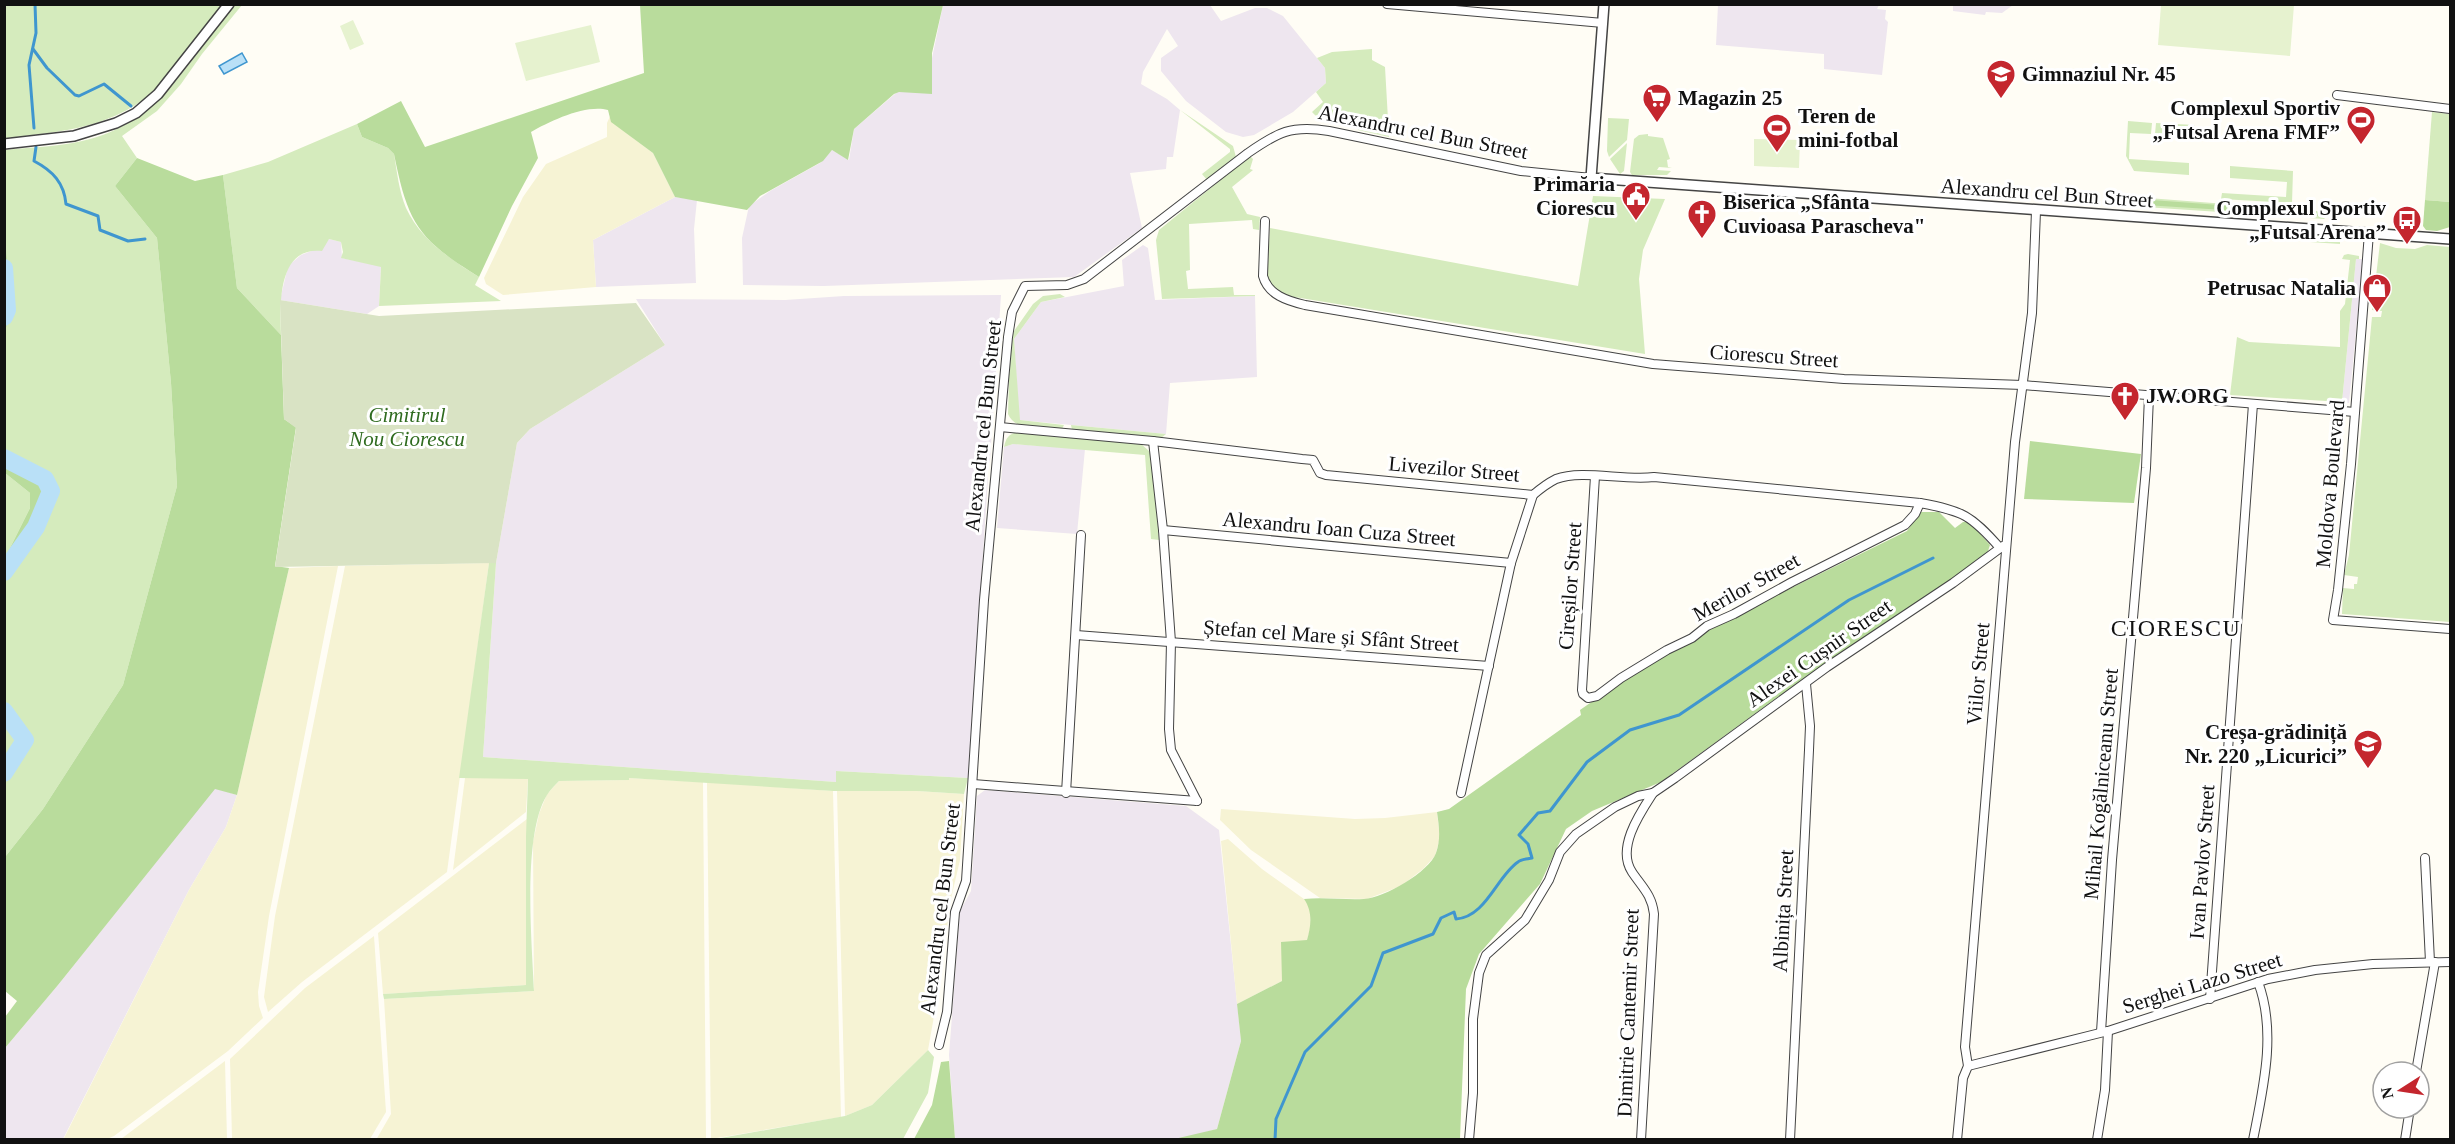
<svg xmlns="http://www.w3.org/2000/svg" width="2455" height="1144" viewBox="0 0 2455 1144" font-family="'Times New Roman',serif">
  <rect width="100%" height="100%" fill="#fffdf5"/>
  <!-- industrial -->
  <g fill="#eee6ef">
    <path d="M 943,5 L 1210,5 L 1221,21 L 1255,8 L 1267,8 L 1283,16 L 1325,68 L 1326,83 L 1293,112 L 1254,135 L 1243,137 L 1226,132 L 1186,101 L 1161,71 L 1161,58 L 1178,46 L 1167,29 L 1143,72 L 1141,84 L 1167,99 L 1180,110 L 1173,157 L 1167,157 L 1166,169 L 1130,173 L 1142,228 L 1074,277 L 824,286 L 743,285 L 742,238 L 749,206 L 770,191 L 820,163 L 832,150 L 849,160 L 854,129 L 931,63 Z"/>
    <path d="M 1718,5 L 1879,5 L 1877,9 L 1886,10 L 1885,19 L 1888,22 L 1882,75 L 1824,69 L 1824,54 L 1716,45 Z"/>
    <path d="M 1953,5 L 1953,4 L 2013,5 L 2002,13 L 1986,12 L 1985,15 L 1953,11 Z"/>
    <path d="M 675,197 L 697,200 L 694,229 L 696,283 L 596,287 L 593,240 Z"/>
    <path d="M 329,239 L 341,242 L 342,258 L 381,266 L 379,306 L 367,314 L 280,300 L 288,266 L 301,255 L 314,250 Z"/>
    <path d="M 1143,245 L 1148,248 L 1155,300 L 1255,296 L 1257,377 L 1170,383 L 1166,434 L 1019,420 L 1014,339 L 1041,302 L 1124,286 L 1122,260 Z"/>
    <path d="M 2356,259 L 2363,259 L 2349,403 L 2342,402 Z"/>
    <path d="M 1001,295 L 990,461 L 986,469 L 988,479 L 968,778 L 836,771 L 836,782 L 483,757 L 496,563 L 517,443 L 530,429 L 665,345 L 636,299 L 785,300 L 844,296 Z"/>
    <path d="M 1013,444 L 1085,449 L 1077,534 L 997,528 L 1004,447 Z"/>
    <path d="M 215,788 L 237,795 L 226,827 L 189,890 L 63,1139 L 5,1140 L 5,1048 L 58,985 Z"/>
    <path d="M 985,790 L 1186,806 L 1219,830 L 1241,1041 L 1217,1129 L 1177,1140 L 955,1140 L 949,1055 L 960,911 L 971,891 L 977,796 Z"/>
  </g>
  <!-- farmland -->
  <g fill="#f6f3d4">
    <path d="M 611,114 L 612,122 L 653,153 L 675,197 L 593,240 L 596,287 L 503,295 L 486,284 L 484,278 L 523,197 L 546,164 L 607,137 L 607,123 Z"/>
    <path d="M 489,563 L 447,872 L 302,982 L 268,1012 L 264,997 L 275,916 L 345,566 Z"/>
    <path d="M 338,566 L 269,916 L 258,992 L 259,1006 L 263,1018 L 228,1051 L 114,1136 L 107,1139 L 63,1140 L 189,890 L 226,827 L 237,795 L 289,568 Z"/>
    <path d="M 465,778 L 528,778 L 526,812 L 453,870 Z"/>
    <path d="M 629,778 L 703,782 L 706,1139 L 376,1140 L 391,1114 L 384,999 L 534,991 L 533,842 L 539,814 L 547,794 L 559,781 L 628,780 Z"/>
    <path d="M 707,782 L 833,791 L 841,1117 L 711,1139 Z"/>
    <path d="M 837,791 L 917,791 L 964,794 L 960,860 L 950,903 L 941,977 L 928,1050 L 872,1105 L 845,1116 Z"/>
    <path d="M 1221,809 L 1355,819 L 1385,818 L 1437,812 L 1440,838 L 1435,856 L 1423,869 L 1401,886 L 1367,899 L 1320,898 L 1251,850 L 1220,820 Z"/>
    <path d="M 527,819 L 526,985 L 383,994 L 378,933 Z"/>
    <path d="M 1228,839 L 1262,869 L 1304,899 L 1310,907 L 1311,927 L 1307,940 L 1283,976 L 1282,981 L 1237,1004 L 1221,841 Z"/>
    <path d="M 374,936 L 386,1112 L 370,1139 L 232,1139 L 230,1059 L 305,988 Z"/>
    <path d="M 225,1061 L 227,1139 L 120,1139 L 121,1139 Z"/>
  </g>
  <!-- green -->
  <g fill="#d5ebbd">
    <path d="M 4,5 L 222,5 L 159,86 C 117,128 61,132 5,138 Z"/>
    <path d="M 235,5 L 242,5 L 202,54 L 181,84 L 157,111 L 122,136 L 137,158 L 115,186 L 157,238 L 171,383 L 177,486 L 123,685 L 43,809 L 5,857 L 5,473 L 30,493 L 30,508 L 6,556 L 53,479 L 5,449 L 4,332 L 10,310 L 4,212 L 5,150 C 30,147 57,147 82,141 C 161,124 187,60 235,5 Z"/>
    <path d="M 1372,49 L 1372,60 L 1385,67 L 1389,137 L 1358,130 L 1357,124 L 1317,117 L 1312,112 L 1323,102 L 1316,92 L 1326,83 L 1325,68 L 1317,58 L 1332,52 Z"/>
    <path d="M 1180,110 L 1233,146 L 1236,157 L 1207,180 L 1202,174 L 1230,152 L 1230,149 Z"/>
    <path d="M 2432,112 L 2450,114 L 2450,202 L 2425,200 Z"/>
    <path d="M 1608,118 L 1629,119 L 1627,140 L 1609,157 L 1607,151 Z"/>
    <path d="M 2128,121 L 2152,123 L 2151,134 L 2130,133 L 2129,159 L 2189,163 L 2189,175 L 2134,171 L 2126,156 Z"/>
    <path d="M 2156,123 L 2195,125 L 2193,136 L 2155,134 Z"/>
    <path d="M 357,124 L 362,137 L 388,148 L 394,154 C 397,172 399,191 406,208 C 421,240 450,259 479,277 L 475,285 L 501,301 L 379,306 L 381,267 L 341,258 L 343,252 L 341,242 L 329,239 L 322,251 C 277,246 280,305 281,335 L 237,288 L 223,175 L 268,162 Z"/>
    <path d="M 1648,134 L 1648,136 L 1663,138 L 1670,159 L 1667,160 L 1668,167 L 1672,168 L 1659,167 L 1657,170 L 1671,171 L 1667,175 L 1632,175 L 1630,172 L 1634,139 L 1639,135 Z"/>
    <path d="M 1627,143 L 1624,171 L 1620,174 L 1610,159 Z"/>
    <path d="M 1250,156 L 1253,159 L 1250,169 L 1253,170 L 1232,187 L 1247,214 L 1260,217 L 1259,230 L 1253,229 L 1252,220 L 1189,224 L 1190,270 L 1186,271 L 1188,289 L 1233,287 L 1234,295 L 1255,295 L 1255,296 L 1162,299 L 1156,240 L 1159,230 Z"/>
    <path d="M 2230,166 L 2293,171 L 2292,203 L 2221,199 L 2222,193 L 2286,197 L 2287,182 L 2230,178 Z"/>
    <path d="M 1593,196 L 1665,199 L 1643,250 L 1639,279 L 1645,354 L 1282,295 L 1267,282 L 1270,228 L 1578,286 Z"/>
    <path d="M 2122,196 L 2317,211 L 2325,219 L 2129,206 L 2123,201 Z"/>
    <path d="M 2259,230 L 2340,235 L 2340,244 L 2310,242 L 2307,239 L 2260,234 Z"/>
    <path d="M 2380,243 L 2396,248 L 2415,249 L 2427,245 L 2450,247 L 2450,622 L 2342,614 L 2343,588 L 2354,589 L 2354,584 L 2357,584 L 2358,577 L 2344,575 L 2349,555 L 2372,317 L 2381,317 L 2382,311 L 2372,310 Z"/>
    <path d="M 2348,254 L 2359,256 L 2359,259 L 2356,259 L 2342,402 L 2230,395 L 2237,337 L 2249,342 L 2340,347 L 2340,311 L 2345,304 L 2350,260 L 2342,259 L 2344,255 Z"/>
    <path d="M 1060,294 L 1065,297 L 1041,302 L 1014,339 L 1020,420 L 1064,425 L 1062,429 C 1046,428 1015,432 1008,414 L 1010,344 L 1014,331 L 1033,304 L 1043,296 Z"/>
    <path d="M 1071,425 L 1166,434 L 1161,438 L 1072,430 Z"/>
    <path d="M 1018,432 L 1140,443 L 1149,451 L 1153,459 L 1159,540 L 1151,539 L 1145,455 L 1013,444 L 1004,447 C 1006,438 1008,434 1018,432 Z"/>
    <path d="M 489,563 L 496,563 L 483,757 L 836,782 L 836,771 L 968,778 L 964,794 L 917,791 L 833,791 L 629,778 L 629,780 L 559,781 C 555,785 550,790 547,795 C 522,835 532,942 534,991 L 384,999 L 383,994 L 526,985 L 526,836 L 528,779 L 459,778 Z"/>
    <path d="M 928,1050 L 934,1057 L 928,1093 L 903,1139 L 715,1139 L 845,1116 L 872,1105 Z"/>
  </g>
  <!-- forest -->
  <g fill="#b9dc9c">
    <path d="M 640,5 L 943,5 L 932,53 L 932,94 L 899,92 L 894,94 L 854,129 L 848,160 L 832,150 L 823,161 L 760,196 L 747,210 L 675,197 L 653,153 L 611,122 L 608,110 C 586,104 550,121 531,132 L 538,158 L 512,206 L 479,277 C 418,239 408,224 394,154 L 388,148 L 362,137 L 357,124 L 401,101 L 425,147 L 644,73 Z"/>
    <path d="M 137,158 L 195,181 L 223,175 L 237,288 L 281,335 L 284,419 L 296,427 L 275,566 L 289,568 L 237,795 L 215,789 L 58,985 L 5,1048 L 5,1017 L 17,1001 L 5,991 L 5,857 L 43,809 L 123,685 L 177,486 L 171,383 L 157,238 L 115,186 Z"/>
    <path d="M 2124,198 L 2316,212 L 2320,216 L 2129,204 Z"/>
    <path d="M 2425,200 L 2450,202 L 2450,227 L 2437,231 L 2426,230 L 2423,226 Z"/>
    <path d="M 4,212 L 10,310 L 5,332 L 4,332 Z"/>
    <path d="M 2030,441 L 2141,454 L 2134,503 L 2024,499 Z"/>
    <path d="M 5,449 L 53,479 C 60,513 35,538 16,564 L 6,556 L 30,508 L 30,493 L 5,473 Z"/>
    <path d="M 1920,512 L 1939,512 L 1955,528 L 1963,522 L 1970,522 L 1990,545 L 1988,551 L 1972,566 L 1807,676 L 1661,782 L 1592,811 L 1566,829 L 1540,884 L 1479,954 L 1466,989 L 1460,1139 L 1170,1140 L 1217,1129 L 1241,1041 L 1237,1004 L 1282,981 L 1281,942 L 1307,940 C 1311,926 1313,912 1304,899 C 1324,897 1344,900 1364,899 C 1384,898 1429,872 1436,853 C 1441,839 1439,826 1437,812 L 1449,809 L 1581,715 L 1580,710 L 1623,680 L 1704,631 L 1907,531 Z"/>
    <path d="M 949,1061 L 955,1139 L 914,1139 L 932,1105 L 941,1062 Z"/>
  </g>
  <!-- cemetery -->
  <path fill="#d9e3c4" d="M 280,300 L 379,316 L 636,303 L 665,345 L 530,429 L 517,443 L 496,563 L 275,567 L 296,428 L 284,419 Z"/>
  <!-- pitch -->
  <g fill="#e6f2cf">
    <path d="M 2161,5 L 2294,5 L 2290,56 L 2158,45 Z"/>
    <path d="M 353,20 L 364,44 L 350,50 L 340,26 Z"/>
    <path d="M 591,25 L 600,62 L 526,81 L 515,43 Z"/>
    <path d="M 1754,139 L 1800,140 L 1799,168 L 1754,166 Z"/>
  </g>
  <!-- water -->
  <path fill="#b9e0f7" stroke="#3f96cf" stroke-width="1.5" d="M 242,53 L 247,62 L 224,74 L 219,66 Z"/>
  <g fill="none" stroke-linecap="round" stroke-linejoin="round">
    <!-- stream -->
    <g stroke="#3f96cf" stroke-width="3">
      <path d="M 33,49 L 47,68 L 75,95 L 79,96 L 104,84 L 131,106"/>
      <path d="M 34,128 L 29,65 L 36,33 L 35,4"/>
      <path d="M 36,147 L 34,161 C 53,171 64,183 66,204 L 98,216 L 100,230 L 128,241 L 145,239"/>
      <path d="M 1275,1140 L 1276,1119 L 1305,1052 L 1371,986 L 1383,953 L 1433,934 L 1441,918 L 1454,912 L 1456,919 C 1486,917 1497,876 1518,862 C 1521,859 1528,859 1532,858 L 1528,844 L 1519,835 L 1538,813 L 1550,811 L 1587,762 L 1630,730 L 1679,715 L 1849,600 L 1933,558"/>
    </g>
    <!-- river -->
    <g stroke="#b9e0f7" stroke-width="18">
      <path d="M 4,268 L 7,310 L 4,317"/>
      <path d="M 4,458 L 45,479 L 51,491 L 36,527 L 4,572"/>
      <path d="M 4,711 L 25,740 L 4,773"/>
    </g>
    <!-- minor casing -->
    <g stroke="#444" stroke-width="10">
      <g id="minor">
        <path d="M 1387,4 L 1603,23"/>
        <path d="M 2337,95 L 2450,109"/>
        <path d="M 1265,221 L 1263,276 C 1268,295 1288,301 1305,305 L 1653,364 L 1844,379 L 2023,385 L 2355,412"/>
        <path d="M 2369,233 L 2351,464 L 2338,590 L 2333,620 L 2450,629"/>
        <path d="M 1000,427 L 1153,441 L 1302,459 L 1313,460 L 1320,473 L 1326,475 L 1533,495 C 1540,489 1548,483 1556,479 C 1582,469 1624,481 1654,477 L 1920,503 C 1963,511 1971,515 2000,548"/>
        <path d="M 1153,441 L 1163,530 L 1171,642 L 1169,729 L 1171,750 L 1197,801"/>
        <path d="M 1595,476 L 1582,690 L 1583,694 L 1588,698 L 1597,696 L 1621,678 L 1667,650 L 1692,638 L 1707,626 L 1734,614 L 1792,582 L 1905,525 L 1915,514 L 1920,503"/>
        <path d="M 1163,530 L 1511,563"/>
        <path d="M 1076,635 L 1489,666"/>
        <path d="M 973,784 L 1197,801"/>
        <path d="M 1066,793 L 1081,535"/>
        <path d="M 1461,793 L 1511,563 L 1533,495"/>
        <path d="M 2425,858 L 2430,962"/>
        <path d="M 2210,999 L 2253,404"/>
        <path d="M 2101,1032 L 2112,860 L 2146,468 L 2149,396"/>
        <path d="M 939,1045 L 947,1012 L 955,912 L 966,881 L 984,600 L 1008,337 L 1012,312 L 1025,286 L 1067,285 L 1084,279 L 1248,153 C 1278,132 1291,125 1329,131 L 1521,171 L 1591,178"/>
        <path d="M 1968,1066 L 2108,1031 L 2268,979 L 2315,970 L 2373,964 L 2450,962"/>
        <path d="M 2416,1072 L 2435,962"/>
        <path d="M 1469,1140 L 1473,1093 L 1473,1019 L 1479,973 L 1486,955 L 1525,920 L 1549,880 L 1560,852 L 1576,834 L 1615,807 L 1638,796 L 1653,793 L 1675,778 L 1827,667 L 1953,583 L 2003,546"/>
        <path d="M 1641,1140 L 1654,914 C 1652,895 1642,887 1632,872 C 1616,848 1640,813 1653,793"/>
        <path d="M 1790,1140 L 1809,750 L 1810,726 L 1806,684"/>
        <path d="M 1957,1140 L 1963,1078 L 1968,1066 L 1965,1047 L 2015,442 L 2032,313 L 2036,211"/>
        <path d="M 2097,1140 L 2105,1090 L 2108,1031"/>
        <path d="M 2253,1140 C 2263,1089 2277,1032 2258,982"/>
        <path d="M 2405,1140 L 2410,1108"/>
      </g>
    </g>
    <!-- tertiary casing -->
    <g stroke="#444" stroke-width="12">
      <g id="tertiary">
        <path d="M 1604,4 L 1591,178 L 2450,239"/>
        <path d="M 4,144 L 74,136 L 116,123 L 136,113 L 158,94 L 229,4"/>
      </g>
    </g>
    <!-- minor -->
    <use href="#minor" stroke="#fff" stroke-width="8"/>
    <!-- tertiary -->
    <use href="#tertiary" stroke="#fff" stroke-width="9"/>
  </g>
  <!-- icons -->
  <defs>
    <g id="school-pin" transform="scale(1.5)"><path d="M0 17L-7.5 6A9.5 9.5 0 1 1 7.5 6Z" fill="#c4262e" stroke="#fff"/><path d="M0-5L7-2L0 1L-7-2ZM-4 1L0 2.5L4 1V4Q0 6-4 4Z" fill="#fff"/></g>
    <g id="supermarket-pin" transform="scale(1.5)"><path d="M0 17L-7.5 6A9.5 9.5 0 1 1 7.5 6Z" fill="#c4262e" stroke="#fff"/><path d="M-6-5.5h2.5l.6 2H6L4.5 2H-2.5L-4.4-4H-6ZM-1.5 3.2a1.3 1.3 0 1 0 .1 0ZM3 3.2a1.3 1.3 0 1 0 .1 0Z" fill="#fff"/></g>
    <g id="stadium-pin" transform="scale(1.5)"><path d="M0 17L-7.5 6A9.5 9.5 0 1 1 7.5 6Z" fill="#c4262e" stroke="#fff"/><path d="M0-5a6.5 5 0 1 0 0 10a6.5 5 0 1 0 0-10ZM-3.5-1.8h7v3.6h-7Z" fill="#fff"/></g>
    <g id="civic-pin" transform="scale(1.5)"><path d="M0 17L-7.5 6A9.5 9.5 0 1 1 7.5 6Z" fill="#c4262e" stroke="#fff"/><path d="M-.6-6.5H3V-4.5H.6V-3L4-1V1h2V6H-6V1h2V-1L-.6-3ZM-1.2 2.5V6h2.4V2.5Z" fill="#fff"/></g>
    <g id="church-pin" transform="scale(1.5)"><path d="M0 17L-7.5 6A9.5 9.5 0 1 1 7.5 6Z" fill="#c4262e" stroke="#fff"/><path d="M-1.2-6h2.4v3.5h3.3v2.4h-3.3V6h-2.4V-.1h-3.3v-2.4h3.3Z" fill="#fff"/></g>
    <g id="bus-pin" transform="scale(1.5)"><path d="M0 17L-7.5 6A9.5 9.5 0 1 1 7.5 6Z" fill="#c4262e" stroke="#fff"/><path d="M-5-6H5V4H4V6H2V4H-2V6H-4V4H-5ZM-3.5-4V0h7V-4ZM-3.5 1.2v1.5H-2V1.2ZM2 1.2v1.5H3.5V1.2Z" fill="#fff"/></g>
    <g id="shop-pin" transform="scale(1.5)"><path d="M0 17L-7.5 6A9.5 9.5 0 1 1 7.5 6Z" fill="#c4262e" stroke="#fff"/><path d="M-5-2.5h2.3a2.7 3.5 0 0 1 5.4 0H5L5.5 6h-11ZM-1.5-2.5h3a1.5 2.3 0 0 0-3 0Z" fill="#fff"/></g>
  </defs>
  <g fill-rule="evenodd">
    <use href="#school-pin" x="2001" y="74"/>
    <use href="#supermarket-pin" x="1657" y="98"/>
    <use href="#stadium-pin" x="2361" y="120"/>
    <use href="#stadium-pin" x="1777" y="128"/>
    <use href="#civic-pin" x="1636" y="196"/>
    <use href="#church-pin" x="1702" y="214"/>
    <use href="#bus-pin" x="2407" y="220"/>
    <use href="#shop-pin" x="2377" y="288"/>
    <use href="#church-pin" x="2125" y="396"/>
    <use href="#school-pin" x="2368" y="744"/>
  </g>
  <g text-anchor="middle" dominant-baseline="central" stroke-width="6" stroke-linejoin="round" paint-order="stroke">
    <!-- poi labels -->
    <g font-size="21" font-weight="bold" fill="#111" stroke="#fff" text-anchor="start">
      <text x="2022" y="74">Gimnaziul Nr. 45</text>
      <text x="1678" y="98">Magazin 25</text>
      <text x="2340" y="108" text-anchor="end">Complexul Sportiv<tspan x="2340" dy="24">„Futsal Arena FMF”</tspan></text>
      <text x="1798" y="116">Teren de<tspan x="1798" dy="24">mini-fotbal</tspan></text>
      <text x="1615" y="184" text-anchor="end">Primăria<tspan x="1615" dy="24">Ciorescu</tspan></text>
      <text x="1723" y="202">Biserica „Sfânta<tspan x="1723" dy="24">Cuvioasa Parascheva"</tspan></text>
      <text x="2386" y="208" text-anchor="end">Complexul Sportiv<tspan x="2386" dy="24">„Futsal Arena”</tspan></text>
      <text x="2356" y="288" text-anchor="end">Petrusac Natalia</text>
      <text x="2146" y="396">JW.ORG</text>
      <text x="2347" y="732" text-anchor="end">Creșa-grădiniță<tspan x="2347" dy="24">Nr. 220 „Licurici”</tspan></text>
    </g>
    <!-- street labels -->
    <g font-size="21" fill="#111" stroke="#fff">
      <text transform="translate(1423 132) rotate(11)">Alexandru cel Bun Street</text>
      <text transform="translate(2047 193) rotate(4)">Alexandru cel Bun Street</text>
      <text transform="translate(1774 356) rotate(4)">Ciorescu Street</text>
      <text transform="translate(983 426) rotate(-84)">Alexandru cel Bun Street</text>
      <text transform="translate(1454 469) rotate(5)">Livezilor Street</text>
      <text transform="translate(2330 484) rotate(-85)">Moldova Boulevard</text>
      <text transform="translate(1339 529) rotate(5)">Alexandru Ioan Cuza Street</text>
      <text transform="translate(1570 586) rotate(-86)">Cireșilor Street</text>
      <text transform="translate(1746 587) rotate(-29)">Merilor Street</text>
      <text transform="translate(1331 636) rotate(4)">Ștefan cel Mare și Sfânt Street</text>
      <text transform="translate(1819 653) rotate(-35)">Alexei Cușnir Street</text>
      <text transform="translate(1978 674) rotate(-85)">Viilor Street</text>
      <text transform="translate(2101 784) rotate(-85)">Mihail Kogălniceanu Street</text>
      <text transform="translate(2202 862) rotate(-86)">Ivan Pavlov Street</text>
      <text transform="translate(940 909) rotate(-83)">Alexandru cel Bun Street</text>
      <text transform="translate(1783 911) rotate(-87)">Albinița Street</text>
      <text transform="translate(2202 983) rotate(-17)">Serghei Lazo Street</text>
      <text transform="translate(1628 1013) rotate(-88)">Dimitrie Cantemir Street</text>
    </g>
    <!-- park labels -->
    <g font-size="21" font-style="italic" fill="#2f6b1f" stroke="#fff">
      <text x="407" y="415">Cimitirul<tspan x="407" dy="24">Nou Ciorescu</tspan></text>
    </g>
    <!-- quarter labels -->
    <g font-size="24" letter-spacing="1.5" fill="#111" stroke="#fff">
      <text x="2176" y="628">CIORESCU</text>
    </g>
  </g>
  <!-- border -->
  <rect width="2455" height="1144" fill="none" stroke="#111111" stroke-width="12"/>
  <!-- north arrow -->
  <g transform="translate(2401 1090) rotate(258)"><circle r="28" fill="#ffffff" stroke="#a0a0a0" stroke-width="1.5"/>
  <path d="M0-4.5L10 22L0 15L-10 22Z" fill="#c4262e"/>
  <text y="-9" font-size="16" font-weight="bold" text-anchor="middle" fill="#111111">N</text>
  </g>
</svg>
